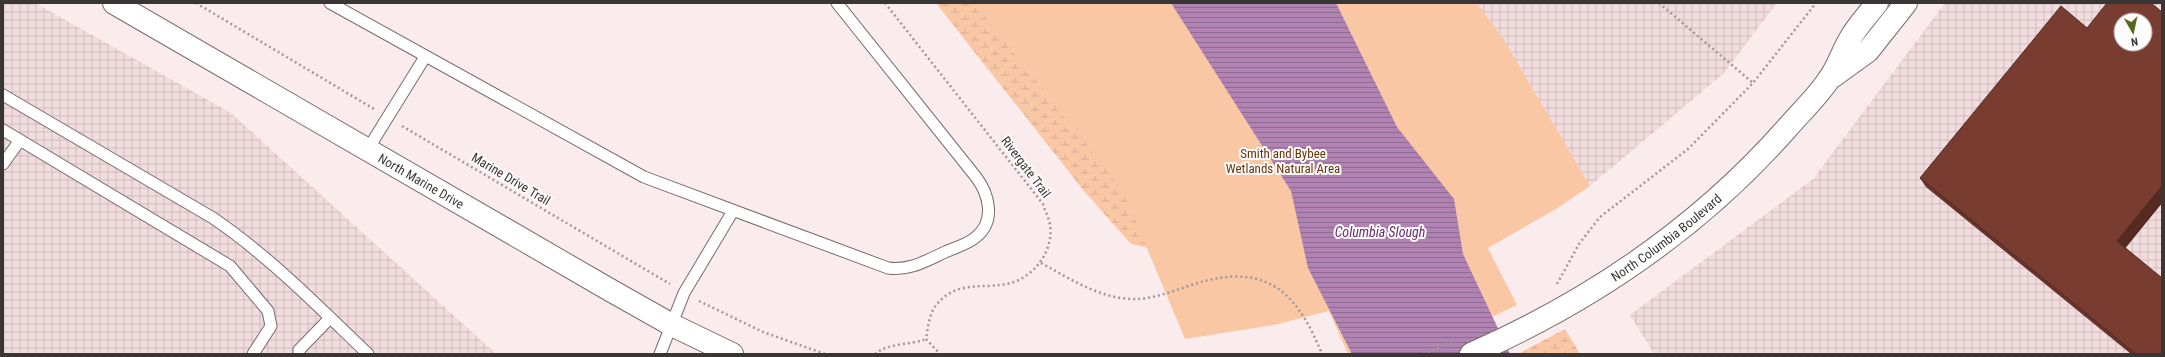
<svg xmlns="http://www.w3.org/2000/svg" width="2165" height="357" viewBox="0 0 2165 357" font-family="'Roboto Condensed',sans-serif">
  <defs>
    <pattern id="industrial-grid" width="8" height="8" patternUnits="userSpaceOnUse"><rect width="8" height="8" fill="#f1dcde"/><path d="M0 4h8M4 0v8" fill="none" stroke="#d0bdbf"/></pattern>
    <pattern id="wetland-marsh" width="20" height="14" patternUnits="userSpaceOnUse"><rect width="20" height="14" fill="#fac7a5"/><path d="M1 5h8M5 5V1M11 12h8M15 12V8" fill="none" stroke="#d7ac8f"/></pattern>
    <pattern id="water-rules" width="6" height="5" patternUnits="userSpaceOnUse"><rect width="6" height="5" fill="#b083b3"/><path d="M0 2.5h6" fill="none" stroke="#906c92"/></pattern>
  </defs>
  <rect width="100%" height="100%" fill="#faeced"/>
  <!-- industrial -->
  <g fill="url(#industrial-grid)" fill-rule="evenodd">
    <path d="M 3,3 L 35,3 L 231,113 L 496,354 L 3,354 Z"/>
    <path d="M 1477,3 L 1777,3 L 1723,74 L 1590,186 L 1503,38 Z"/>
    <path d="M 1945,3 L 2162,3 L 2162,354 L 1654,354 L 1630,315 L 1813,179 ZM 2121,20 L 2145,20 L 2145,44 L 2121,44 Z"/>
  </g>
  <!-- wetland -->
  <g fill="url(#wetland-marsh)">
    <path d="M 936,3 L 1171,3 L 1173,253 L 1131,244 L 1084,191 Z"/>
    <path d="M 1565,329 L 1580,354 L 1518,354 Z"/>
  </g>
  <!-- park -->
  <path fill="#fac7a5" d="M 974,3 L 1477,3 L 1503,38 L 1590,186 L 1556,209 L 1488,248 L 1517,305 L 1472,326 L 1398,354 L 1348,354 L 1329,311 L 1274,325 L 1185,339 L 1122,189 Z"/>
  <!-- water -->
  <path fill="url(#water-rules)" d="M 1171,3 L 1336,3 L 1397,127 L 1454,199 L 1463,254 L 1510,354 L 1352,354 L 1308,268 L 1291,191 Z"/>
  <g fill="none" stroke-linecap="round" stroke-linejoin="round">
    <!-- service casing -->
    <g stroke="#786c6d" stroke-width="13">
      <g id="service">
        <path d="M 330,3 L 644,177 L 888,268 C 908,271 924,262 943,253 C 953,248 967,245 976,237 C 996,221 989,194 976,177 L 837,3"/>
        <path d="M 3,95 L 213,218 C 270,257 318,306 368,354"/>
        <path d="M 3,130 L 230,266 L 268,311 L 271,326 L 253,354"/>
        <path d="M 368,149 L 425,57"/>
        <path d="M 3,164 L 20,140"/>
        <path d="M 299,354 L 299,350 L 330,318"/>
        <path d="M 660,354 L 684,293 L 733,211"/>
      </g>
    </g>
    <!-- secondary casing -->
    <g stroke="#786c6d" stroke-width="24">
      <g id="secondary">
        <path id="s1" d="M 114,3 L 610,290 L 672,325 L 732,354"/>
        <path d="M 1832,77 L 1868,51 L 1906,3"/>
        <path id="s2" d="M 1471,354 C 1591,301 1701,226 1788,127 C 1801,112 1818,96 1829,79 C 1838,67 1842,52 1850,39 C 1857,26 1868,15 1877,3"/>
      </g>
    </g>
    <!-- path -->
    <g stroke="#a19797" stroke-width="2.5" stroke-dasharray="2 3" stroke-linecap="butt">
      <path d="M 196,3 L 374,109"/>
      <path d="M 885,3 L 1043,204 C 1045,211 1049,218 1050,225 C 1054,249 1036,274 1014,282 C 986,291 959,278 937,304 C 929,313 928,328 926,339 L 940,354"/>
      <path d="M 1659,3 L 1753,83"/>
      <path d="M 402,126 L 670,284"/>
      <path d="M 1041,263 C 1069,278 1097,297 1130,299 C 1158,300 1183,286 1209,280 C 1273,265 1300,300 1322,354"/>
      <path d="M 1557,284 L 1579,244 L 1600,217 L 1688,149 L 1753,83 L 1816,3"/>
      <path d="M 699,301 L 763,332 L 825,354"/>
      <path d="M 875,354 C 887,343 911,345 926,339"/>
      <path d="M 1423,354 L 1452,342"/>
    </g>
    <!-- service -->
    <use href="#service" stroke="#fff" stroke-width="11"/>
    <!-- secondary -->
    <use href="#secondary" stroke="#fff" stroke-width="22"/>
  </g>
  <!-- wall -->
  <path fill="#67342a" d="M 2162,12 L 2162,203 L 2125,248 L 2162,354 L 2131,354 L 1926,187 L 1920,178 L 2087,28 Z"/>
  <!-- shaded-wall -->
  <path fill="#542a22" d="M 2162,186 L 2162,203 L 2123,251 L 2117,241 Z"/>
  <!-- building -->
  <path fill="#783c31" stroke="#542a22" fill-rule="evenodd" d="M 2107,3 L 2151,3 L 2162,12 L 2162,186 L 2117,241 L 2162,278 L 2162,354 L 2136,354 L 1920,178 L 2061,6 L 2087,28 ZM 2121,20 L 2145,20 L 2145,44 L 2121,44 Z"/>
  <g text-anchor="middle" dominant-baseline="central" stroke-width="4" stroke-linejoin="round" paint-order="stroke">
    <!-- park labels -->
    <g font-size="13" fill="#6a3506" stroke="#fffcfd">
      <text x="1283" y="153">Smith and Bybee<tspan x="1283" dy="15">Wetlands Natural Area</tspan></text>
    </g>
    <!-- street labels -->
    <g font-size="13" fill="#3b3636" stroke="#fffcfd">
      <text transform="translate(1026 167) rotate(53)">Rivergate Trail</text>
      <text transform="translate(511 179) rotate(31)">Marine Drive Trail</text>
      <text stroke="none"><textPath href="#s1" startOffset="355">North Marine Drive</textPath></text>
      <text stroke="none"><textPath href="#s2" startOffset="228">North Columbia Boulevard</textPath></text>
    </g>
    <!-- water labels -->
    <g font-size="14" font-style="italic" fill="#68306d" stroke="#fffcfd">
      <text x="1380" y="232">Columbia Slough</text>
    </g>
  </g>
  <!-- border -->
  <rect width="2165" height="357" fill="none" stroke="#3b3636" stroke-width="8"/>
  <!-- north arrow -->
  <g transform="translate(2133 32) rotate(171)"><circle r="19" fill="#fffcfd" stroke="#b1adad"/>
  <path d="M0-3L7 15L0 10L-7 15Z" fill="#556b19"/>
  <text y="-6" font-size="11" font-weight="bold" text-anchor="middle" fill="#3b3636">N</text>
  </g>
</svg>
